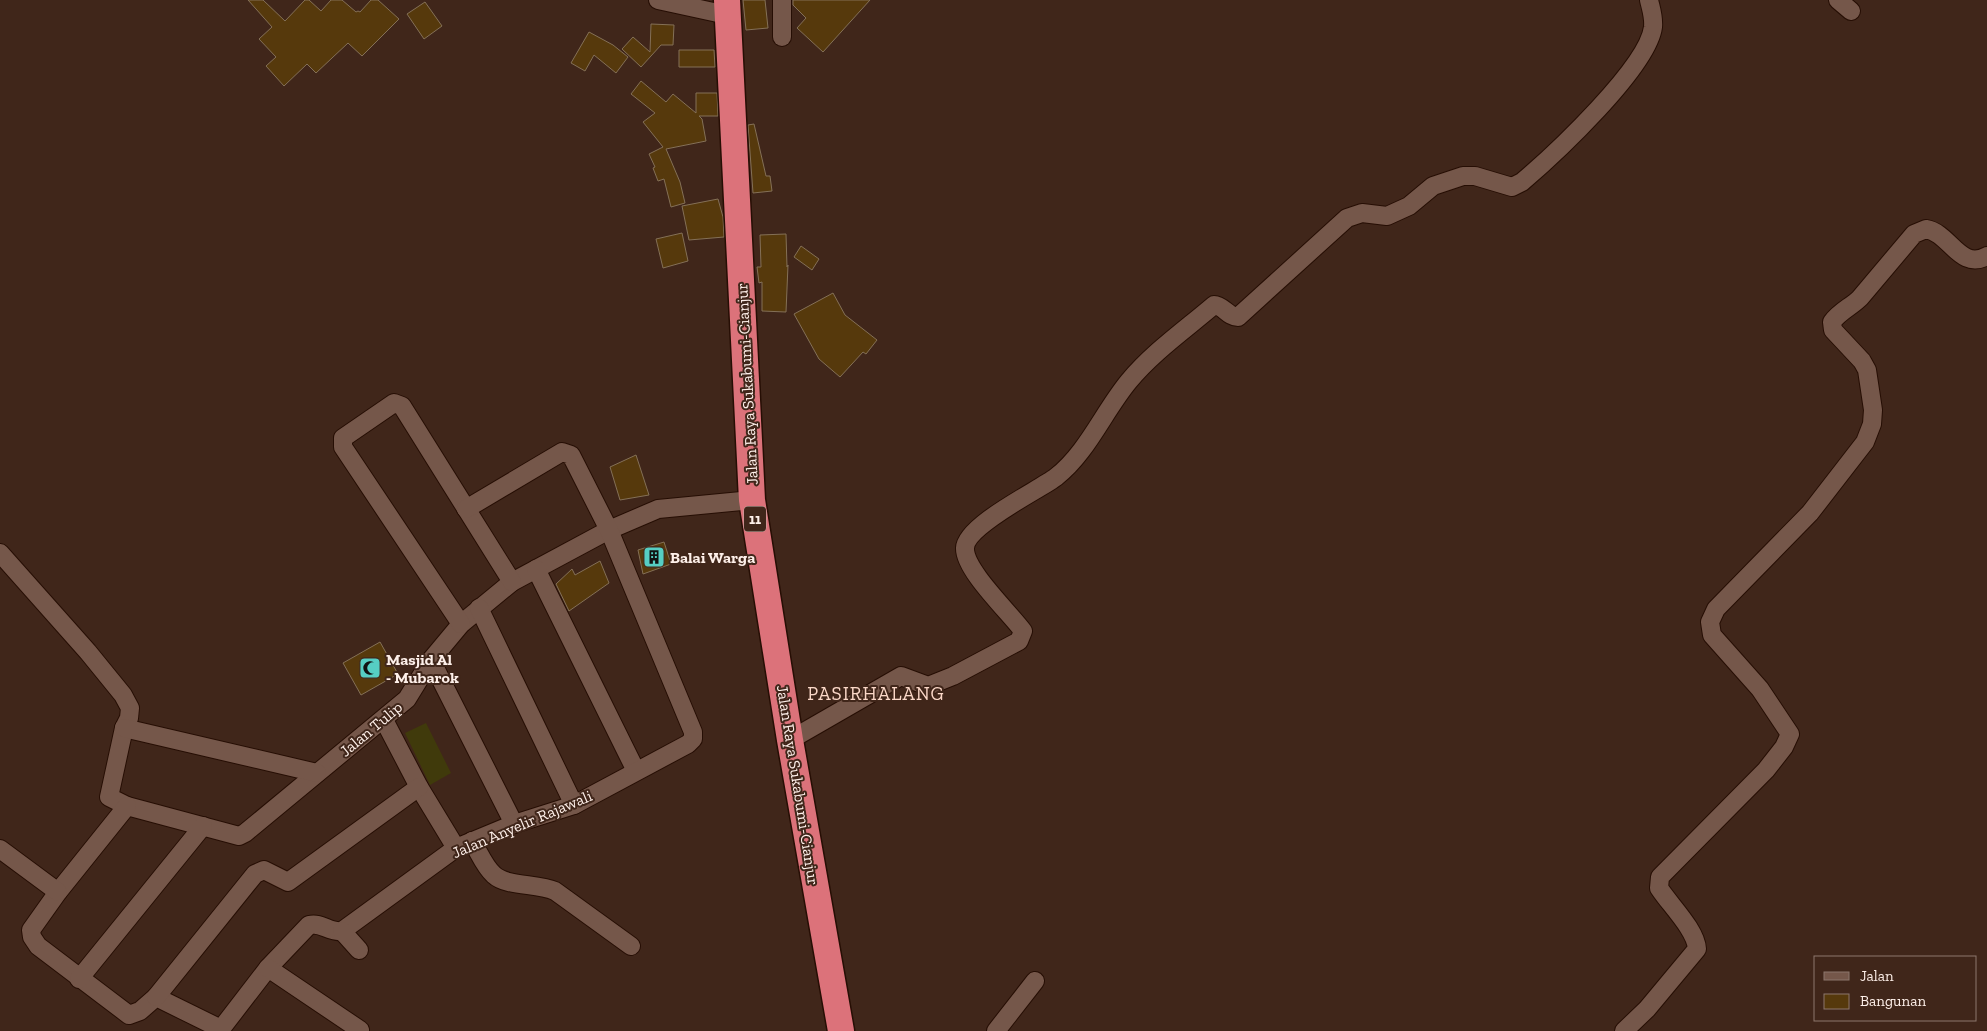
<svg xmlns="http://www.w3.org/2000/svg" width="1987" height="1031" viewBox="0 0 1987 1031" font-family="'Zilla Slab',serif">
  <rect width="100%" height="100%" fill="#40261a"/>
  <!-- green -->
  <path fill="#403a0b" d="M 426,723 L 451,773 L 430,785 L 405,733 Z"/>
  <!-- building -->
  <g fill="#56390c" stroke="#847057">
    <path d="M 248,0 L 263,0 L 285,21 L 305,0 L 309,0 L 321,11 L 331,0 L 342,0 L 356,12 L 358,11 L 360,12 L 371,0 L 378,0 L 399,19 L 362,56 L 348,43 L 316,73 L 307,64 L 284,86 L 266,66 L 276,57 L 259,39 L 272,27 Z"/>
    <path d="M 743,0 L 765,0 L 768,28 L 746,30 Z"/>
    <path d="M 793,0 L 870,0 L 823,52 L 797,28 L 806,18 L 793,5 Z"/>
    <path d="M 425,2 L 442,26 L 424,39 L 407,14 Z"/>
    <path d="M 651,24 L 674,25 L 673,45 L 661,45 L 641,67 L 622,49 L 633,37 L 650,52 Z"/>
    <path d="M 589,32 L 613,45 L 628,57 L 616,73 L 594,55 L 585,71 L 571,63 Z"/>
    <path d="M 679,50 L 714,50 L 715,67 L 679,67 Z"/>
    <path d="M 641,81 L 666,102 L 673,94 L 696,113 L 696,93 L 717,93 L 718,116 L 699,116 L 702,119 L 706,141 L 666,149 L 680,182 L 685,203 L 671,207 L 664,179 L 658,181 L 653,168 L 655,167 L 649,154 L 663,147 L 643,122 L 655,113 L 631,94 Z"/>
    <path d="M 754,124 L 766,176 L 770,176 L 772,191 L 753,193 L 748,125 Z"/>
    <path d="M 718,199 L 723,217 L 724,237 L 689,240 L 682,206 Z"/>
    <path d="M 682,233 L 688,261 L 663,268 L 656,239 Z"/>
    <path d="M 786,234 L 787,267 L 788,265 L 786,312 L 762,311 L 762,282 L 759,283 L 757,267 L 761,267 L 760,235 Z"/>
    <path d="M 801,246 L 819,259 L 812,270 L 794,257 Z"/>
    <path d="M 833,293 L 845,315 L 877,340 L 866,354 L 863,352 L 840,377 L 819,359 L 794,314 Z"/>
    <path d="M 636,455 L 649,495 L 620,500 L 610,467 Z"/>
    <path d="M 664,542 L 671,564 L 643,574 L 638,550 Z"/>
    <path d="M 600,561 L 609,583 L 569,611 L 556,584 L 572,569 L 575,575 Z"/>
    <path d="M 380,642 L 398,674 L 361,695 L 343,663 Z"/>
  </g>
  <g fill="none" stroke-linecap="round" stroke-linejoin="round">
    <!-- minor casing -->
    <g stroke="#260e04" stroke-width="20">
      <g id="minor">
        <path d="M 658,0 L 727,15"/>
        <path d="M 782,0 L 782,37"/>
        <path d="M 1838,0 L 1851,11"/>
        <path d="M 0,553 L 88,652 L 123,695 L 130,708 L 129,718 L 124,728 L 109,797 L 127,806 L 239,836 L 245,833 L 407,699 L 431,660 L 461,624 L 512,582 L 609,530 L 658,509 L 752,500"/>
        <path d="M 536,569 L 636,771"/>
        <path d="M 479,608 L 574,805"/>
        <path d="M 461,624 L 343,447 L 343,438 L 394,403 L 402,406 L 512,582"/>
        <path d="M 431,660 L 514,824"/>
        <path d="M 384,720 L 419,787 L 456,848"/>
        <path d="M 124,728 L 317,773"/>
        <path d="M 790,740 L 901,676 L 928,686 L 953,676 L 1019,641 L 1023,631 C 1010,613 964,570 965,548 C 966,525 1039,490 1056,477 C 1087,453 1104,411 1129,381 C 1153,352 1186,329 1214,305 C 1223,305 1228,317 1238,317 L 1347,218 L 1362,213 L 1387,216 L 1409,206 L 1433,186 L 1463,176 L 1475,176 L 1512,187 L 1522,182 C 1555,154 1648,67 1653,27 C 1654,17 1651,9 1649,0"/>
        <path d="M 127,806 L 58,892 L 31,930 L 32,937 L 38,946 L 129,1015 L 140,1011 L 156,997 L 221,1029 L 268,968 L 309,925 C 322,922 329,933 342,931 L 456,848 L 514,824 L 574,805 L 688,744 L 693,739 L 693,732 L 609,530 L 571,455 L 562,452 L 466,509"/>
        <path d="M 472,841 C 479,852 484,866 494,875 C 507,887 538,883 555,891 L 631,946"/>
        <path d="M 0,849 L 58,892"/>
        <path d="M 342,931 L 359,950"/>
        <path d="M 268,968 L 360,1030"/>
        <path d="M 79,979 L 203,826"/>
        <path d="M 156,997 L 255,874 L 264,870 L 288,882 L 419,787"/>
        <path d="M 996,1031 L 1035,981"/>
        <path d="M 1624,1031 L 1647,1009 L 1697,949 C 1696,930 1670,905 1659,888 L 1660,877 L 1766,770 L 1784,747 L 1790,734 L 1760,689 L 1712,635 L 1710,622 L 1716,609 L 1810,513 L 1865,442 L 1872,424 L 1873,410 L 1867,370 L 1862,361 L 1833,330 L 1832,322 C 1840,311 1851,307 1860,298 L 1914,234 L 1926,229 C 1950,233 1960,271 1987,256"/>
      </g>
    </g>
    <!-- highway casing -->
    <g stroke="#260e04" stroke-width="29">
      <path id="highway" d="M 727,0 L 752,500 L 790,740 L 841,1031"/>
    </g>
    <!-- minor -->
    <use href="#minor" stroke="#75574a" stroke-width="18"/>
    <!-- highway -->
    <use href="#highway" stroke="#dc727a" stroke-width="26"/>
  </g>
  <!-- icons -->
  <defs>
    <g id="building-square" transform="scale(1.125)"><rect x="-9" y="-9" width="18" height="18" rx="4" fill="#56cec3" stroke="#40261a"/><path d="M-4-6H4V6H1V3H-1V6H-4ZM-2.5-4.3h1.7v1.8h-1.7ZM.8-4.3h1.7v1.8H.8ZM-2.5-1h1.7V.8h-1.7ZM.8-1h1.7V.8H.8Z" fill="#111"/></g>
    <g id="mosque-square" transform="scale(1.125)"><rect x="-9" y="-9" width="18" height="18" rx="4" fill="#56cec3" stroke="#40261a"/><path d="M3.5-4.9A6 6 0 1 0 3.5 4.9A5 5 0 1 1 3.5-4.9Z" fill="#111"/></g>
  </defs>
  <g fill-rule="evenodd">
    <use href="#building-square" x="654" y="557"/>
    <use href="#mosque-square" x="370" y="668"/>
  </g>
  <g text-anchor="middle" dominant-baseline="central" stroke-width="4" stroke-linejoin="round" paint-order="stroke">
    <!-- shield labels -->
    <rect fill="#40261a" stroke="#c5b3ac" stroke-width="1" x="744" y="506.5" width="22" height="25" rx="4"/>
    <g font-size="15" font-weight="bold" fill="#fef0ea">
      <text x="755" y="519">11</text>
    </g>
    <!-- street labels -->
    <g font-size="16" fill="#fef0ea" stroke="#40261a">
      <text transform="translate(747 384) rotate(-93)">Jalan Raya Sukabumi-Cianjur</text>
      <text transform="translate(371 729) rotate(-40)">Jalan Tulip</text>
      <text transform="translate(798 785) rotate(81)">Jalan Raya Sukabumi-Cianjur</text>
      <text transform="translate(522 824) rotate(-23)">Jalan Anyelir Rajawali</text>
    </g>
    <!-- poi labels -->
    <g font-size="16" font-weight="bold" fill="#fef0ea" stroke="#40261a" text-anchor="start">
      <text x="670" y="557">Balai Warga</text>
      <text x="386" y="659">Masjid Al<tspan x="386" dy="18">- Mubarok</tspan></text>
    </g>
    <!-- quarter labels -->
    <g font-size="19" letter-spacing="1" fill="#fbd8c8" stroke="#40261a">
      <text x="876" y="693">PASIRHALANG</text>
    </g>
  </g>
  <!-- legend -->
  <rect x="1814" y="956" width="162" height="65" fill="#40261a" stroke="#8c776d"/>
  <rect x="1824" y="972" width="25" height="8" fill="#75574a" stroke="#8c776d"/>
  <text x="1860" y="981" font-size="15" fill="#fef0ea">Jalan</text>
  <rect x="1824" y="994" width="25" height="15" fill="#56390c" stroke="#8c776d"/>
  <text x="1860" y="1006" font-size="15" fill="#fef0ea">Bangunan</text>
</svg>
